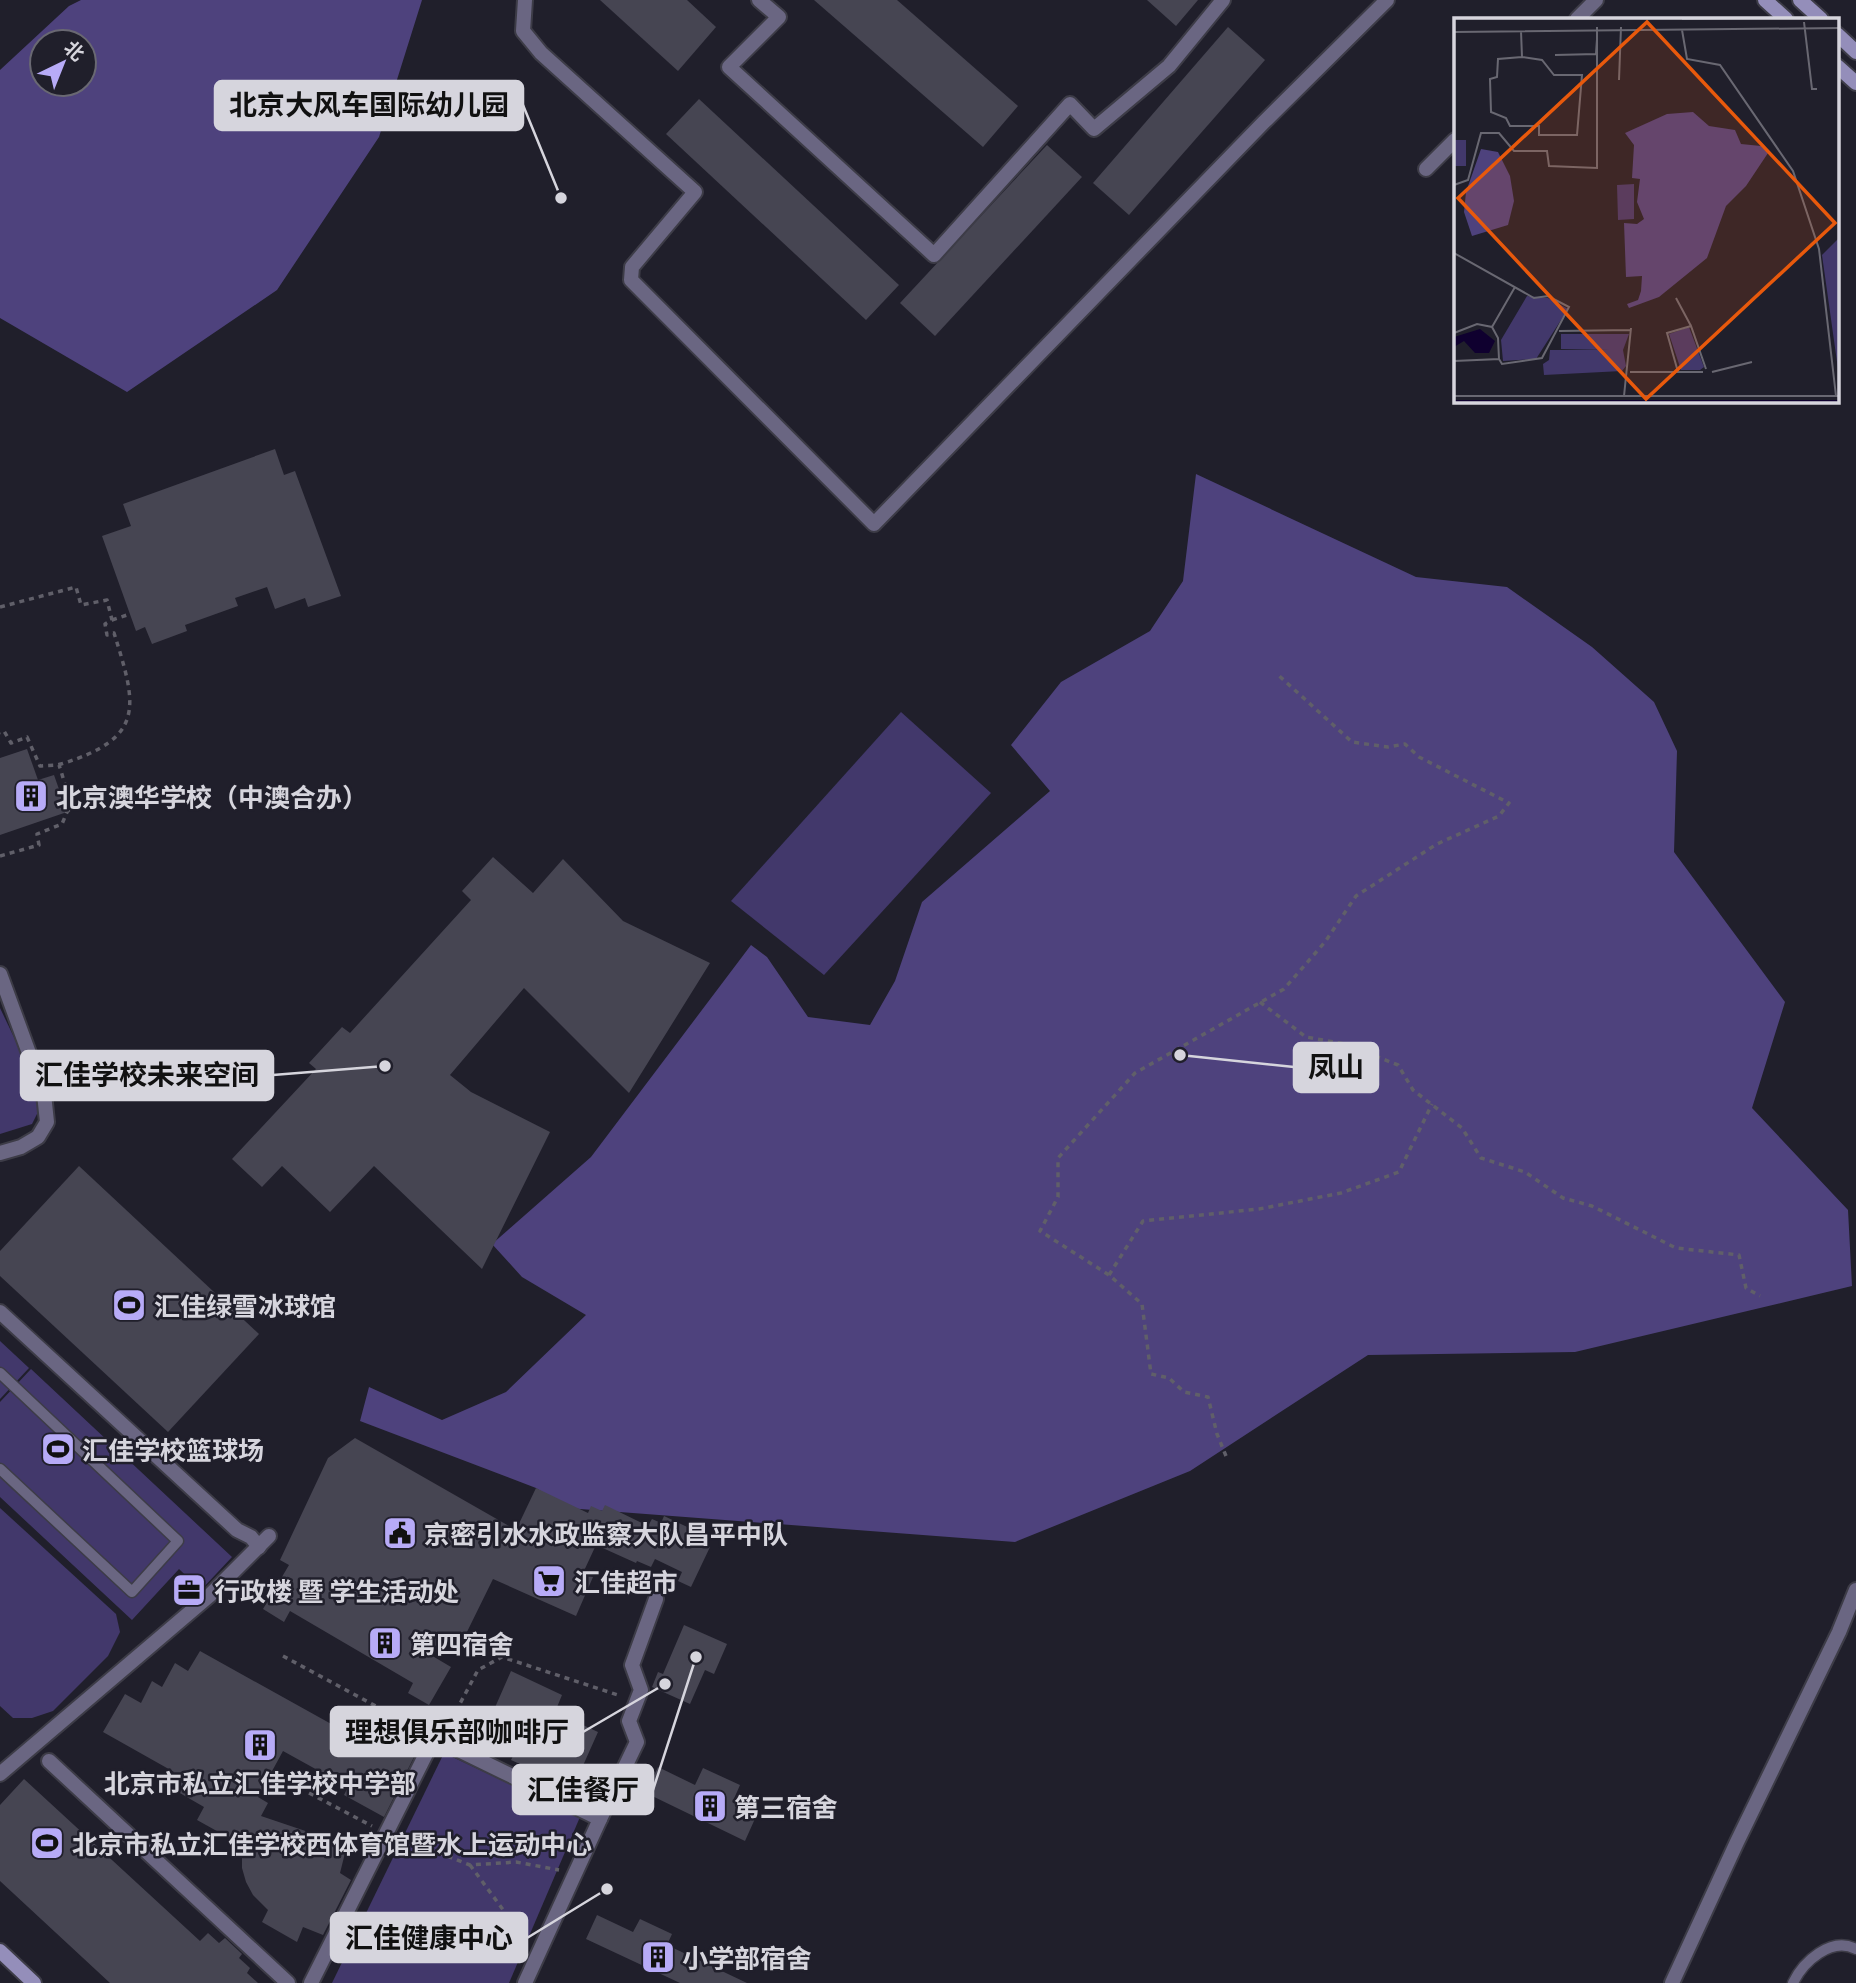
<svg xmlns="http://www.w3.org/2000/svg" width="1856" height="1983" viewBox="0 0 1856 1983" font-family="'Exo 2','Noto Sans SC',sans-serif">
  <rect width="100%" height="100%" fill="#201f2b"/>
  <!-- green -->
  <g fill="#42386b">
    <path d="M 901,712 L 991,793 L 824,975 L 731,901 Z"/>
    <path d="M 0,1008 L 44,1100 L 32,1124 L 0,1134 Z"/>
    <path d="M 0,1341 L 29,1368 L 0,1399 Z"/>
    <path d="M 31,1369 L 232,1557 L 201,1590 L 179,1569 L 132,1620 L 0,1497 L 0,1402 Z"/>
    <path d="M 0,1508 L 116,1614 L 120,1632 L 108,1656 L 53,1711 L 32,1718 L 13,1718 L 0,1706 Z"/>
    <path d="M 444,1753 L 580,1817 L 509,1983 L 332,1983 Z"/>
  </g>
  <!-- forest -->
  <g fill="#4e427d" fill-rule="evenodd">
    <path d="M 81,0 L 422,0 L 379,137 L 277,290 L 127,392 L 0,318 L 0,70 L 69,6 ZM 42,42 L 84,42 L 84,84 L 42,84 Z"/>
    <path d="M 1196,474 L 1416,577 L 1507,587 L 1592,647 L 1654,702 L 1677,751 L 1674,852 L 1785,1002 L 1752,1108 L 1848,1210 L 1852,1286 L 1575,1352 L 1368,1355 L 1190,1471 L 1015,1542 L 567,1508 L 536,1488 L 360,1421 L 369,1387 L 442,1420 L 506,1392 L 586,1315 L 522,1277 L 492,1244 L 591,1157 L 751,945 L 767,957 L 808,1017 L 870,1025 L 895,981 L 922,902 L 1050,791 L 1011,745 L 1061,682 L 1150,631 L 1183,581 Z"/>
  </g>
  <!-- building -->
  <g fill="#464552">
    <path d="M 600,0 L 687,0 L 716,27 L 678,71 Z"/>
    <path d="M 814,0 L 897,0 L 1018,106 L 983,147 Z"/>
    <path d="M 1147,0 L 1198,0 L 1176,26 Z"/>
    <path d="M 1228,27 L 1265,60 L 1129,215 L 1093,183 Z"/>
    <path d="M 699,99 L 899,285 L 866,320 L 666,134 Z"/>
    <path d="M 1047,145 L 1082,177 L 935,336 L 900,303 Z"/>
    <path d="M 275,449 L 284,475 L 295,471 L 341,596 L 308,607 L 305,598 L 275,609 L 267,587 L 235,598 L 238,606 L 185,625 L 187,631 L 152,644 L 145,627 L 136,631 L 102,536 L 131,526 L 123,504 Z"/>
    <path d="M 27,749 L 38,780 L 54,775 L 67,812 L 0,835 L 0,758 Z"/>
    <path d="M 493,857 L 533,893 L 563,859 L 623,921 L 710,963 L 629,1093 L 524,988 L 450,1075 L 471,1092 L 550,1132 L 482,1269 L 374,1166 L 330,1212 L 282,1166 L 262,1187 L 232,1159 L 316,1069 L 309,1063 L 342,1027 L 350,1033 L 471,900 L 462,891 Z"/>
    <path d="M 79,1166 L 259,1334 L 168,1432 L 0,1276 L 0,1251 Z"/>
    <path d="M 355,1438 L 516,1530 L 536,1488 L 588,1513 L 591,1506 L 602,1511 L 605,1505 L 648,1526 L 652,1519 L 661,1523 L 664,1516 L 702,1534 L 698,1542 L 710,1547 L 691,1587 L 678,1581 L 682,1572 L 655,1559 L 651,1567 L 637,1561 L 636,1563 L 596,1545 L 583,1573 L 593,1577 L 576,1616 L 493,1579 L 463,1640 L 424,1651 L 451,1667 L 429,1705 L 408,1693 L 413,1683 L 290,1611 L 284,1622 L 263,1609 L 289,1565 L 280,1560 L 328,1458 Z"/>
    <path d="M 684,1625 L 727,1644 L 714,1674 L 705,1670 L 690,1704 L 652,1687 L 658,1672 L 663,1674 Z"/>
    <path d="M 200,1651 L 360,1740 L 365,1730 L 414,1757 L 384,1817 L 344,1795 L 348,1787 L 283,1751 L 258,1797 L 268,1803 L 261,1816 L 347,1845 L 340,1873 L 351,1880 L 323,1935 L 303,1927 L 297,1942 L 262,1922 L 268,1910 L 253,1895 L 246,1882 L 242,1868 L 242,1845 L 197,1820 L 204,1807 L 166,1785 L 174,1772 L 103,1732 L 125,1694 L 141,1703 L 152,1681 L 162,1687 L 175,1663 L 188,1671 Z"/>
    <path d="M 511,1671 L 562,1695 L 555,1712 L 598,1732 L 577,1779 L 546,1765 L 542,1774 L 511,1760 L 516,1750 L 470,1729 L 480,1707 L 493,1712 Z"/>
    <path d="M 658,1767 L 695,1785 L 703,1768 L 740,1785 L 733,1801 L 758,1812 L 745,1841 L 646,1793 Z"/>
    <path d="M 24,1779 L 200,1941 L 208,1933 L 219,1943 L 225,1938 L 242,1954 L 239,1958 L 250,1968 L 247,1973 L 258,1983 L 110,1983 L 0,1881 L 0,1805 Z"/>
    <path d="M 597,1915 L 633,1932 L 640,1919 L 672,1934 L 667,1945 L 747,1983 L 680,1983 L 586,1939 Z"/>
  </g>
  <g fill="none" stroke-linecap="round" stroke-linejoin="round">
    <!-- service casing -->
    <g stroke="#3d3c47" stroke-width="13">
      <g id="service">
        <path d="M 0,1373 L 178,1541 L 132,1592 L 0,1469"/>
        <path d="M 1793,1983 C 1803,1962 1831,1936 1856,1949"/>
      </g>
    </g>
    <!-- minor casing -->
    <g stroke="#3d3c47" stroke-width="18">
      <g id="minor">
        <path d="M 759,0 L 779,17 L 729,67 L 934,255 L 1070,104 L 1094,129 L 1169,66 L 1223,0"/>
        <path d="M 0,974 L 44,1094 L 47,1122 L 38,1137 L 21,1147 L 0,1153"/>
        <path d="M 0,1312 L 237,1530 L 251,1537 L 259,1547"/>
        <path d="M 49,1761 L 288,1983"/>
        <path d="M 0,1774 L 209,1596 L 269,1536"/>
        <path d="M 600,1819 L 637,1742 L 629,1721 L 641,1690 L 632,1665 L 656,1599"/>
        <path d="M 311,1983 L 434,1738 L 600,1819 L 525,1983"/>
        <path d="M 1672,1983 L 1737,1842 L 1839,1632 L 1856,1590"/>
      </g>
    </g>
    <!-- tertiary casing -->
    <g stroke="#3d3c47" stroke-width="18">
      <g id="tertiary">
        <path d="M 525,0 L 523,31 L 541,53 L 695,192 L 632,267 L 631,280 L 874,524 L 1264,122 L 1387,0"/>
        <path d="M 1577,19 L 1596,0"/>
        <path d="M 1426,169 L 1455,140"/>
      </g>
    </g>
    <!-- secondary casing -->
    <g stroke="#3d3c47" stroke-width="18">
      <g id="secondary">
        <path d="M 1765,0 L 1786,19"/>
        <path d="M 1800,0 L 1821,19"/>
        <path d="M 1837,34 L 1856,52"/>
        <path d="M 1837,66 L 1856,83"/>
        <path d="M 0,1951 L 34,1983"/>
      </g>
    </g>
    <!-- path -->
    <g stroke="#605f69" stroke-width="3.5" stroke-dasharray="5 5" stroke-linecap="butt">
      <path d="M 0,607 L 76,587 L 81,605 L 107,600 L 112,620 L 105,624 L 107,635 L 114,633 C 137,706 146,738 61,764 C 55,766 47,765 40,766 L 27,737 L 11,743 L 4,731 L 0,733"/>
      <path d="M 112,620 L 130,614"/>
      <path d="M 0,856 L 39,845 L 37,834 L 62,824 L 67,812 L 73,806 C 66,792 64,779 59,765"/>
      <path d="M 1260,1002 L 1306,1037 L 1345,1044 L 1398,1065 L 1413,1090 L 1462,1128 L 1481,1158 L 1525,1172 L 1563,1198 L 1592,1206 L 1676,1248 L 1739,1255 L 1746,1288 L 1760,1296"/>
      <path d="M 1109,1275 L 1143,1221 L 1259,1209 L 1341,1193 L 1399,1172 L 1432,1104"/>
      <path d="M 1226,1456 L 1217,1434 L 1208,1397 L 1184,1392 L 1169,1378 L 1151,1374 L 1142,1304 L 1109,1275 L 1040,1231 L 1058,1197 L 1058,1158 L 1135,1073 L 1284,989 L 1325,942 L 1356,896 L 1437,844 L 1499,816 L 1509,803 L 1419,757 L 1405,744 L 1388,747 L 1352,742 L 1276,673"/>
      <path d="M 283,1656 L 422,1731"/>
      <path d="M 445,1728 L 449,1724 L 478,1670 L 502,1657 L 621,1696"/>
      <path d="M 309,1793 L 372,1826"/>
      <path d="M 401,1838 L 470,1865 L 516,1862 L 559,1870"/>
      <path d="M 470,1865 L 527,1942"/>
    </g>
    <!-- service -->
    <use href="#service" stroke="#6a6682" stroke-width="10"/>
    <!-- minor -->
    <use href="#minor" stroke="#6a6682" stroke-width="14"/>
    <!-- tertiary -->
    <use href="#tertiary" stroke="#6a6682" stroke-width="14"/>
    <!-- secondary -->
    <use href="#secondary" stroke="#948eba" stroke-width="14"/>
  </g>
  <!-- icons -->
  <defs>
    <g id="building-square" transform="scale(1.75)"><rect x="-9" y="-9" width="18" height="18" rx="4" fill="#b7abf7" stroke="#201f2b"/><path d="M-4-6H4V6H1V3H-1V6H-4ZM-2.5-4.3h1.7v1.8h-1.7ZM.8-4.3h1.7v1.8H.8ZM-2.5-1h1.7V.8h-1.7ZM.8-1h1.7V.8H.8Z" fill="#111"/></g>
    <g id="stadium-square" transform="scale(1.75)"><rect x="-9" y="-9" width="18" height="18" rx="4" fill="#b7abf7" stroke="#201f2b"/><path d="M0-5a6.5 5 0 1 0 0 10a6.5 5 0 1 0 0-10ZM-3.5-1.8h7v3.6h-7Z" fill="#111"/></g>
    <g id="civic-square" transform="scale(1.75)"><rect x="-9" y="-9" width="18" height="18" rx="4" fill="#b7abf7" stroke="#201f2b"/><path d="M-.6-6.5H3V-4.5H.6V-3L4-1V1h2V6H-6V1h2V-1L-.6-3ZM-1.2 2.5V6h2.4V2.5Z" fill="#111"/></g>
    <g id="supermarket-square" transform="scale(1.75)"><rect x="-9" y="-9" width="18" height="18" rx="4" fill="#b7abf7" stroke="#201f2b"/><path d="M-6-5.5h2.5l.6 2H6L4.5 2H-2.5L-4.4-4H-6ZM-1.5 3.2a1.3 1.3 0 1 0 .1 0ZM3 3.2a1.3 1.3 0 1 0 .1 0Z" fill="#111"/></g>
    <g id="office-square" transform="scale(1.75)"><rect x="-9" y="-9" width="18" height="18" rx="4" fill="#b7abf7" stroke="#201f2b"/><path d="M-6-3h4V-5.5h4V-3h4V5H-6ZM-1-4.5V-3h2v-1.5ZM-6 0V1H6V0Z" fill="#111"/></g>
  </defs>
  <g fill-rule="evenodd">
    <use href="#building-square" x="31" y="796"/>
    <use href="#stadium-square" x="129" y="1305"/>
    <use href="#stadium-square" x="58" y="1449"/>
    <use href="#civic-square" x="400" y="1533"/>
    <use href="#supermarket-square" x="549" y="1581"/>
    <use href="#office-square" x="189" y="1590"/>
    <use href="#building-square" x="385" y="1643"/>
    <use href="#building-square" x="260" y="1745"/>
    <use href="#building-square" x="710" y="1806"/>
    <use href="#stadium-square" x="47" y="1843"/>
    <use href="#building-square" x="658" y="1957"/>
  </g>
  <g text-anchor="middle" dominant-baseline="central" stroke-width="5" stroke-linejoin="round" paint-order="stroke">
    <!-- poi labels -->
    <g font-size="26" font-weight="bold" fill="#d6d5dd" stroke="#201f2b" text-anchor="start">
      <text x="56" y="796">北京澳华学校（中澳合办）</text>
      <text x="154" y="1305">汇佳绿雪冰球馆</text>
      <text x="82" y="1449">汇佳学校篮球场</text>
      <text x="424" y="1533">京密引水水政监察大队昌平中队</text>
      <text x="574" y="1581">汇佳超市</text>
      <text x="214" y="1590">行政楼 暨 学生活动处</text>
      <text x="410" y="1643">第四宿舍</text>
      <text x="260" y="1782" text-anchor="middle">北京市私立汇佳学校中学部</text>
      <text x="734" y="1806">第三宿舍</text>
      <text x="72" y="1843">北京市私立汇佳学校西体育馆暨水上运动中心</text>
      <text x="682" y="1957">小学部宿舍</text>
    </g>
  </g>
  <!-- overview -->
  <g transform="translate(1454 18)">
    <rect width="385" height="385" fill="#201f2b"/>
    <path d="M 0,122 L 12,122 L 12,148 L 0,148 ZM 180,166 L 180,201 L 164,202 L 163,167 ZM 385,220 L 385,358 L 368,237 ZM 73,278 L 94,280 L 114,291 L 82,341 L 49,343 L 47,322 ZM 235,309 L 250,349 L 246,352 L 227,352 L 215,316 ZM 107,316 L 175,316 L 169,332 L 172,348 L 168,353 L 90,357 L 89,346 L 95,342 L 96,332 L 155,332 L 107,331 Z" fill="#42386b"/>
    <path d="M 239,94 L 255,108 L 281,112 L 287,126 L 307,128 L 314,135 L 292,168 L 272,188 L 253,240 L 205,279 L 175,290 L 173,286 L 184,282 L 187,273 L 188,258 L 172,259 L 170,205 L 183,206 L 190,201 L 183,184 L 186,161 L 178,160 L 180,127 L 171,115 L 213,96 ZM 27,131 L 44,134 L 56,158 L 60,183 L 54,207 L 18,218 L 10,194 L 12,174 Z" fill="#4e427d"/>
    <path d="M 26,311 L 41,323 L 35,335 L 21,335 L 10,323 L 0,329 L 0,319 ZM 0,382 L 385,382 L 385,385 L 0,385 Z" fill="#0f002f"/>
    <path fill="none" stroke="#696872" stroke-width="2" d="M 228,1 L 304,0M 350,4 L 358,71 L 363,71M 228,12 L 233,41 L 266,47 L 339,153 L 365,231 L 382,378M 67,13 L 68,39M 0,14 L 385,10M 101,37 L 142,36 L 143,21M 68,39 L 88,42 L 100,57 L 128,57 L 123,117 L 85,117 L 85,108 L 56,108 L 52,100 L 37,94 L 36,61 L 43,59 L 44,41 ZM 165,62 L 167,9M 0,167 L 14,162 L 27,115 L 45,115 L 60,133 L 93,133 L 95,148 L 143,150 L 143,9M 0,235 L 80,280 L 94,278 L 115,289 L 88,340 L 48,346 L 45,341M 222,280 L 237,308M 38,309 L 61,269M 105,313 L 177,312M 0,315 L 23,306 L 38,309 L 44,320 L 45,341 L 0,343M 176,354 L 224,354 L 213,315 L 237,308 L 252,351M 224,354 L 249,354M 258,354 L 298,344M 0,378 L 385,378M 170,378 L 177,310"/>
    <path fill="#e8590c" fill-opacity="0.15" stroke="#e8590c" stroke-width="3.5" d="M 193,4 L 381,205 L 192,381 L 4,180 Z"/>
    <rect width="385" height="385" fill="none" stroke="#d6d5dd" stroke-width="3.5"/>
  </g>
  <!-- callouts -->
  <path fill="none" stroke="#d6d5dd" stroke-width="2.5" d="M561 198L523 105M1180 1055L1294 1067M385 1066L273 1075M665 1684L583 1732M696 1657L653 1790M607 1889L527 1938"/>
  <g fill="#d6d5dd" stroke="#201f2b" stroke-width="2.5">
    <circle cx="561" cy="198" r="7"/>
    <circle cx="1180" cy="1055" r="7"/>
    <circle cx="385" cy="1066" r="7"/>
    <circle cx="665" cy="1684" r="7"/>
    <circle cx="696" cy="1657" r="7"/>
    <circle cx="607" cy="1889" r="7"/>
  </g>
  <g fill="#d6d5dd" stroke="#d6d5dd" stroke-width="2.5">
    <rect x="215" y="81" width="308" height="49" rx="7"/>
    <rect x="1294" y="1043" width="84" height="49" rx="7"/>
    <rect x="21" y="1051" width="252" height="49" rx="7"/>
    <rect x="331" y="1707" width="252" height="49" rx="7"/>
    <rect x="513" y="1765" width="140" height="49" rx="7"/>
    <rect x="331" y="1913" width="196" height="49" rx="7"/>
  </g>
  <g font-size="28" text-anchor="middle" font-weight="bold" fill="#111">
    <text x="369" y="115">北京大风车国际幼儿园</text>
    <text x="1336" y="1077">凤山</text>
    <text x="147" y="1085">汇佳学校未来空间</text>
    <text x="457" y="1742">理想俱乐部咖啡厅</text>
    <text x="583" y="1800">汇佳餐厅</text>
    <text x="429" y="1948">汇佳健康中心</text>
  </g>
  <!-- north arrow -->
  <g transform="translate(63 63) rotate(43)"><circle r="33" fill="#201f2b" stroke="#696872" stroke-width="2"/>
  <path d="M0-5L12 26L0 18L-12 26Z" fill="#b7abf7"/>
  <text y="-10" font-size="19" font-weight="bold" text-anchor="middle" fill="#d6d5dd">北</text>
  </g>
</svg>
